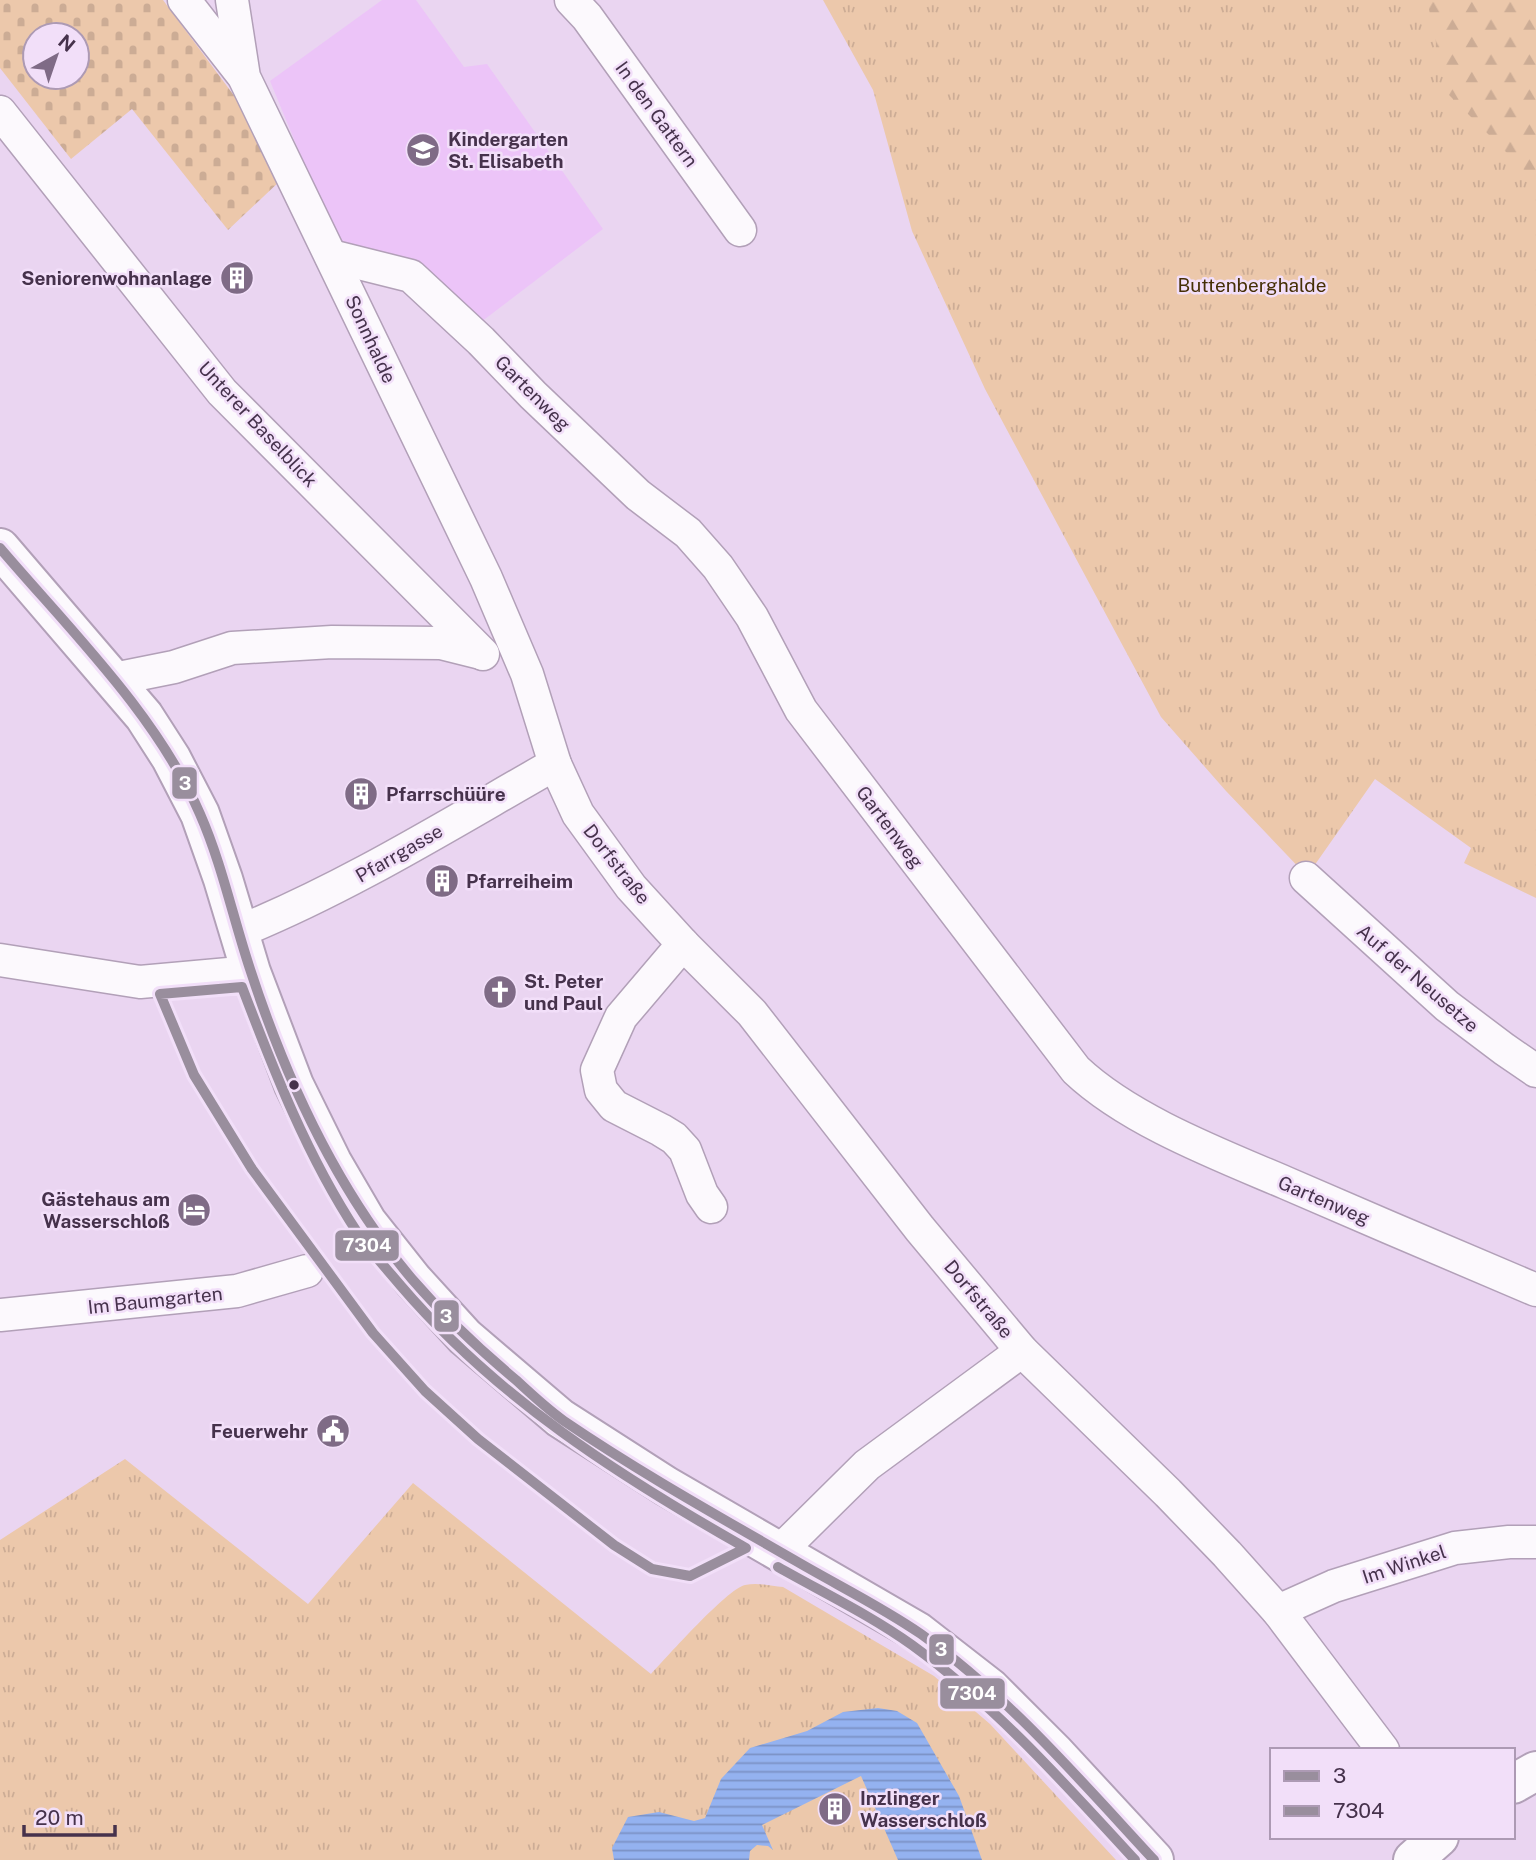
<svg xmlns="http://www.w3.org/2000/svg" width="1536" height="1860" viewBox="0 0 1536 1860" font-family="'Public Sans',sans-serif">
  <defs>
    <pattern id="grass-tufts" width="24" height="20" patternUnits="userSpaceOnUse" patternTransform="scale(1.75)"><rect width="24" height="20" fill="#ecc8ab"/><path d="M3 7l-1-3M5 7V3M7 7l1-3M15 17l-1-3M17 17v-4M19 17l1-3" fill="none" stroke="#ccac95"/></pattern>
    <pattern id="forest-firs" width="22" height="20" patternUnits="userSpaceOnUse" patternTransform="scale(1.75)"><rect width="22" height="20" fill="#ecc8ab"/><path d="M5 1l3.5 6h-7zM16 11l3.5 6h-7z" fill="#ccac95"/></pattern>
    <pattern id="cemetery-stones" width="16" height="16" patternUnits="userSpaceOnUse" patternTransform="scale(1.75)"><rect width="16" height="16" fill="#ecc8ab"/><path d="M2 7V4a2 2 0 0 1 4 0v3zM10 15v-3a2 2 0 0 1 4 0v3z" fill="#ccac95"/></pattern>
    <pattern id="water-rules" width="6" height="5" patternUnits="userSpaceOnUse" patternTransform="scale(1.75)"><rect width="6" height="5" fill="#94b2f0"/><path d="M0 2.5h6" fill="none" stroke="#7b91c5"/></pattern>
  </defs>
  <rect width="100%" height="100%" fill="#ead5f1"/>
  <!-- built -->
  <path fill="#ecc4f8" d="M 382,0 L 416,0 L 464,67 L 487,64 L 603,229 L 481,322 L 341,243 L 331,229 L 270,81 Z"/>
  <!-- grass -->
  <g fill="url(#grass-tufts)">
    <path d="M 823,0 L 1536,0 L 1536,898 L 1464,863 L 1471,848 L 1375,779 L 1307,876 L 1226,791 L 1161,717 L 985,389 L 912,231 L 873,90 Z"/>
    <path d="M 125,1459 L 308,1604 L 413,1483 L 651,1674 C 667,1657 727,1589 745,1585 C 758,1582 771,1586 783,1587 L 934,1676 L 990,1724 L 1116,1860 L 0,1860 L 0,1540 Z"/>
  </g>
  <!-- forest -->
  <path fill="url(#forest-firs)" d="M 1427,0 L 1536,0 L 1536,182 L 1447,93 Z"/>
  <!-- cemetery -->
  <path fill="url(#cemetery-stones)" fill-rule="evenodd" d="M 0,0 L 163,0 L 238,101 L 281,180 L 228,230 L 132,109 L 71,159 L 0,68 ZM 35,35 L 77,35 L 77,77 L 35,77 Z"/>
  <!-- water -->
  <path fill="url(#water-rules)" d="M 878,1708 L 897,1711 L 917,1723 L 959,1796 L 982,1860 L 898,1860 L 861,1776 L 762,1825 L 773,1850 L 768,1846 L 757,1845 L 750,1851 L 749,1860 L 614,1860 L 612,1848 L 628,1817 L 659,1812 L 694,1821 L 705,1818 L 721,1779 L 750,1748 L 807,1731 L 843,1712 Z"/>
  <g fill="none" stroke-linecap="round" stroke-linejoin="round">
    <!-- minor casing -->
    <g stroke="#b2a0b8" stroke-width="35">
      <g id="minor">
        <path d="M 184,0 L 241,73"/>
        <path d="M 232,0 L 244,77 L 486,578 L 527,674 L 555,764 L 578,814 L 631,887 L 683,944 L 752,1013 L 920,1229 L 1022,1351 L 1168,1493 L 1227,1554 L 1278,1611 L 1383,1750"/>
        <path d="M 571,0 L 587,17 L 740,230"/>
        <path d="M 0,112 L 222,392 L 483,654"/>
        <path d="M 331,256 L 411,276 L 481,341 L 533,395 L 638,495 L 688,533 L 718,567 L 752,617 L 801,710 L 1076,1070 C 1129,1120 1218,1154 1286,1183 C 1369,1219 1453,1255 1536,1290"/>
        <path d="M 114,679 L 174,667 L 232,648 L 332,642 L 441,643 L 481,653"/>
        <path d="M 1306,878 L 1447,1006 L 1504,1049 L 1536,1071"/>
        <path d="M 238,932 C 349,887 451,823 555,764"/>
        <path d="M 683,944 L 621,1017 L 597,1070 L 601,1090 L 614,1106 L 661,1130 L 674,1138 L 685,1150 L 702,1194 L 711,1207"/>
        <path d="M 0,960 L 140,982 L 251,972"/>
        <path d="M 0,1315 L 237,1291 L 307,1271"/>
        <path d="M 780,1551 L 867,1465 L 1022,1351"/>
        <path d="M 1278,1611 L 1334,1586 L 1455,1548 L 1509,1542 L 1536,1542"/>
      </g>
    </g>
    <!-- tertiary casing -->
    <g stroke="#b2a0b8" stroke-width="42">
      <g id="tertiary">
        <path d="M 0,548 L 144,716 L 171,758 L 200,814 L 223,879 L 251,972 L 294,1085 L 332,1162 L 367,1222 L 413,1280 L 465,1337 L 560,1418 L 666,1486 L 918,1632 L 990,1688 L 1054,1752 L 1154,1860"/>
        <path d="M 1513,1784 L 1536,1771"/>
        <path d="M 1413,1860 L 1439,1837"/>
      </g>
    </g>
    <!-- minor -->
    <use href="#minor" stroke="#fcf9fd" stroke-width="32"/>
    <!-- tertiary -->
    <use href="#tertiary" stroke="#fcf9fd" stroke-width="38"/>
    <!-- bus-1 casing -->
    <g stroke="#f2dff9" stroke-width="16">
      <path id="bus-1" d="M 0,548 C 70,630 157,715 200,814 C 222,864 233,918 250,969 C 286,1080 337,1190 412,1279 C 444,1316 479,1349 516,1380 C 531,1394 547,1409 564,1421 C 639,1472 718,1516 796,1561 C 837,1585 882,1607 921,1634 C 1009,1697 1080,1780 1154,1860"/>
    </g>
    <!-- bus-2 casing -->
    <g stroke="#f2dff9" stroke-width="16">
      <g id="bus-2">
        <path d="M 242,987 C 274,1071 307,1156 357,1232 C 370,1251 386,1268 401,1286 C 497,1398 619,1476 746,1548 L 690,1576 L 652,1569 L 614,1545 L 478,1439 L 425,1391 L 373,1333 L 252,1169 L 194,1075 L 160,994 Z"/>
        <path d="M 778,1567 C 822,1592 870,1615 912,1645 C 996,1706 1065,1784 1135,1860"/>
      </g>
    </g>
    <!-- bus-1 -->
    <use href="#bus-1" stroke="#998e9d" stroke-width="10"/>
    <!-- bus-2 -->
    <use href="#bus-2" stroke="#998e9d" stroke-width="10"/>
  </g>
  <!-- icons -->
  <defs>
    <g id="school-disc" transform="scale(1.75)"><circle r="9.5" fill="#7f6b86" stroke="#f2dff9"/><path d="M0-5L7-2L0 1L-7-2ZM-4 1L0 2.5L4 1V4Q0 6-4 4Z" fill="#fff"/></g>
    <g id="building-disc" transform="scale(1.75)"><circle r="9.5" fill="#7f6b86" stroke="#f2dff9"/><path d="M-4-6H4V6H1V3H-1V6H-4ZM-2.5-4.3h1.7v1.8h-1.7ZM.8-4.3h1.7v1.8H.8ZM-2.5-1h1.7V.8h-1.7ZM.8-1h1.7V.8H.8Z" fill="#fff"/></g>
    <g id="church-disc" transform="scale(1.75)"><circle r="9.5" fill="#7f6b86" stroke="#f2dff9"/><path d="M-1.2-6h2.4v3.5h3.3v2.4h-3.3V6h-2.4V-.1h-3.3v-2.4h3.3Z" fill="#fff"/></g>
    <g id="hotel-disc" transform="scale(1.75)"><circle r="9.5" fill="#7f6b86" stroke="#f2dff9"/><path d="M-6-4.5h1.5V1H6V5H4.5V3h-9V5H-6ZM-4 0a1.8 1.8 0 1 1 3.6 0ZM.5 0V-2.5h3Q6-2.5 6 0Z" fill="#fff"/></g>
    <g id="civic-disc" transform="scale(1.75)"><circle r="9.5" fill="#7f6b86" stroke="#f2dff9"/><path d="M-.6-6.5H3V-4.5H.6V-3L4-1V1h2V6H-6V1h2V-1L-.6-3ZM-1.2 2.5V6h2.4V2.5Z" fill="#fff"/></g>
  </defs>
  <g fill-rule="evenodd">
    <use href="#school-disc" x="423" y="150"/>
    <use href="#building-disc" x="237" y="278"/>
    <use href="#building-disc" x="361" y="794"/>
    <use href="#building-disc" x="442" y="881"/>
    <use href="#church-disc" x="500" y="992"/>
    <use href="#hotel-disc" x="194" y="1210"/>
    <use href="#civic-disc" x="333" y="1431"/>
    <use href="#building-disc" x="835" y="1809"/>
  </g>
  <!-- markers -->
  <circle fill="#46324c" stroke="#f2dff9" stroke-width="2.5" cx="294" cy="1085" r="6"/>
  <g text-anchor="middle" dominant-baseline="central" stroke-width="5" stroke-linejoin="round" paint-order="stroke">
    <!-- street labels -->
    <g font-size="19" fill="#46324c" stroke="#f2dff9">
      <text transform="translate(657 114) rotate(54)">In den Gattern</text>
      <text transform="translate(371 339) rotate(65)">Sonnhalde</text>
      <text transform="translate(533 393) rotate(45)">Gartenweg</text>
      <text transform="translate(258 424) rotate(47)">Unterer Baselblick</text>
      <text transform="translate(890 827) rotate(53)">Gartenweg</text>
      <text transform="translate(399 853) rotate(-30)">Pfarrgasse</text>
      <text transform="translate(617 864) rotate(52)">Dorfstraße</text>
      <text transform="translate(1418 978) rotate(41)">Auf der Neusetze</text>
      <text transform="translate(1324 1200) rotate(23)">Gartenweg</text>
      <text transform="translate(979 1299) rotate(50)">Dorfstraße</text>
      <text transform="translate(155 1300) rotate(-6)">Im Baumgarten</text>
      <text transform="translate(1404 1564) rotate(-18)">Im Winkel</text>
    </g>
    <!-- poi labels -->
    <g font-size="19" font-weight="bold" fill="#46324c" stroke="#f2dff9" text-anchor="start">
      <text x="448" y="139">Kindergarten<tspan x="448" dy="22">St. Elisabeth</tspan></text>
      <text x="212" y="278" text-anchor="end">Seniorenwohnanlage</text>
      <text x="386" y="794">Pfarrschüüre</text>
      <text x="466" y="881">Pfarreiheim</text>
      <text x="524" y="981">St. Peter<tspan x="524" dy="22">und Paul</tspan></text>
      <text x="170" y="1199" text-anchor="end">Gästehaus am<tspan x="170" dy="22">Wasserschloß</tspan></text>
      <text x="308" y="1431" text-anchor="end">Feuerwehr</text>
      <text x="860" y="1798">Inzlinger<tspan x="860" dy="22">Wasserschloß</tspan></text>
    </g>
    <!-- park labels -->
    <g font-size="19" fill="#452f05" stroke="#f2dff9">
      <text x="1252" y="285">Buttenberghalde</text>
    </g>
  </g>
  <g stroke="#f2dff9" stroke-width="2.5">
    <rect x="171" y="766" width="27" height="34" rx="7" fill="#998e9d"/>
    <rect x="334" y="1229" width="66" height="33" rx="7" fill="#998e9d"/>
    <rect x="433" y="1299" width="27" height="34" rx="7" fill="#998e9d"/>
    <rect x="928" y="1633" width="27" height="33" rx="7" fill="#998e9d"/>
    <rect x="939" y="1677" width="67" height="33" rx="7" fill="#998e9d"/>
  </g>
  <g font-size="19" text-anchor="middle" font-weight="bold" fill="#fff">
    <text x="185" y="790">3</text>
    <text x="367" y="1252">7304</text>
    <text x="446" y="1323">3</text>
    <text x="941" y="1656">3</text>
    <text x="972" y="1700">7304</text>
  </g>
  <!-- legend -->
  <rect x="1270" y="1748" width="245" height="91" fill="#f2dff9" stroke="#ad9ab4" stroke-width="2"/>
  <rect x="1284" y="1771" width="35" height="10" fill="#998e9d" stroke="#ad9ab4" stroke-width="2"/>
  <text x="1333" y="1783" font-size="21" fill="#46324c">3</text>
  <rect x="1284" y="1806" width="35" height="10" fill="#998e9d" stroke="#ad9ab4" stroke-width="2"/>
  <text x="1333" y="1818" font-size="21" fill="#46324c">7304</text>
  <!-- north arrow -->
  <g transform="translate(56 56) rotate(40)"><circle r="33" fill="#f2dff9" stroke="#ad9ab4" stroke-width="2"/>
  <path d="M0-5L12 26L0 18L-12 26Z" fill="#7f6b86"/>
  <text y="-10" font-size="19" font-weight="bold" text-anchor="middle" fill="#46324c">N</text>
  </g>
  <!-- scale -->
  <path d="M24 1825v10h91v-10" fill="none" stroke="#46324c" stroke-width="3.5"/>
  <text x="35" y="1825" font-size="21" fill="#46324c" stroke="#f2dff9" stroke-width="5" paint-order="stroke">20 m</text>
</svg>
